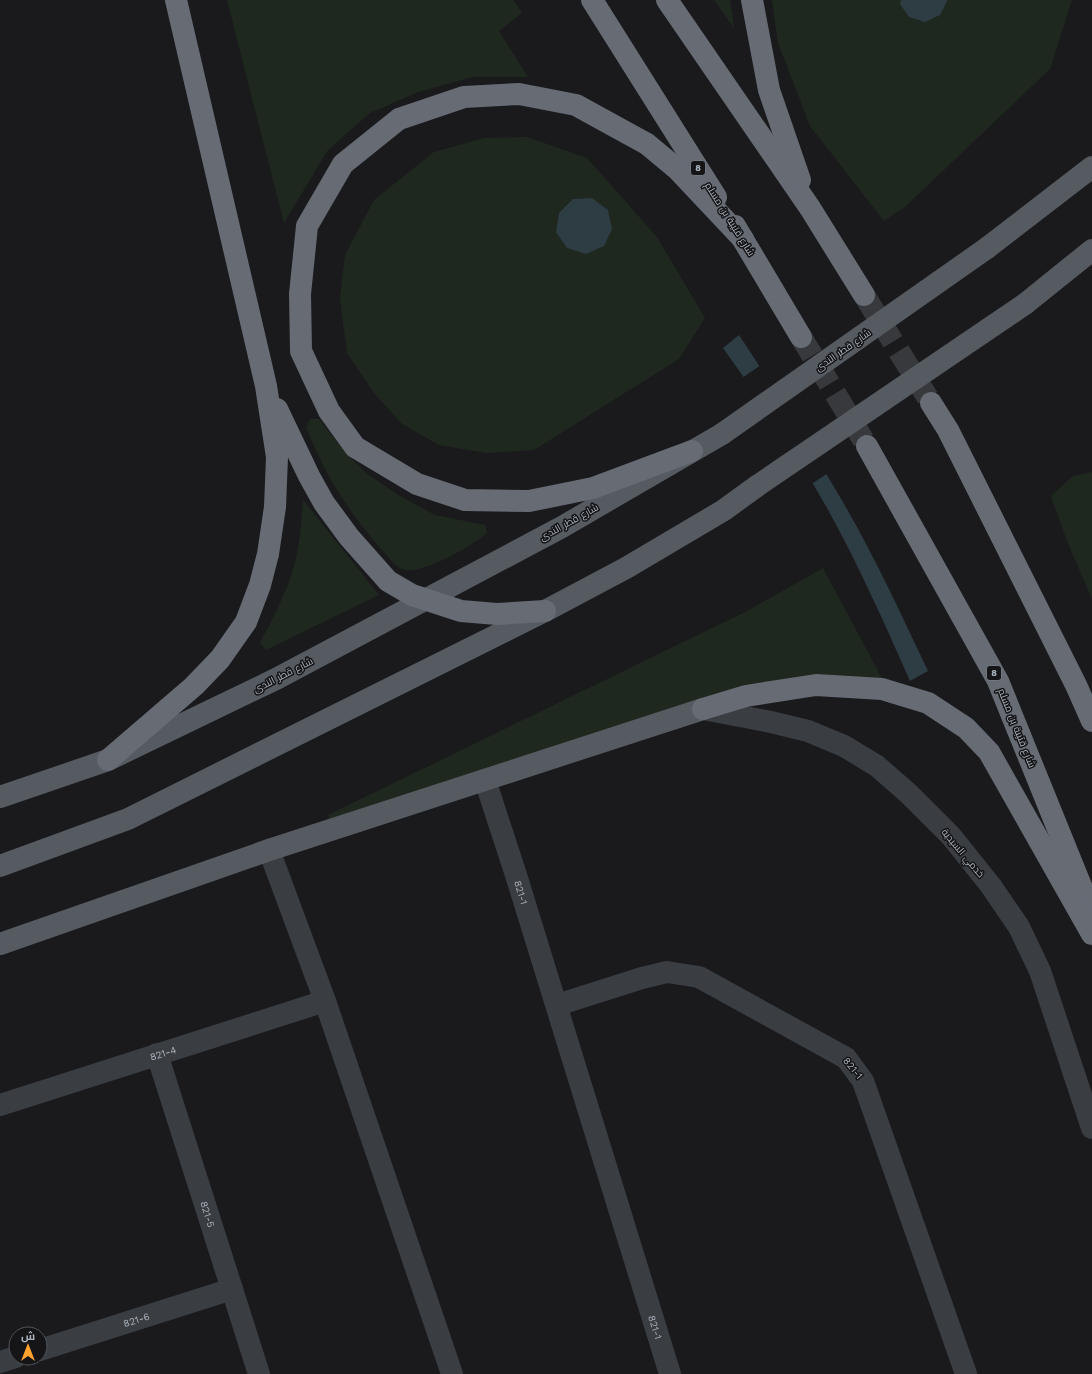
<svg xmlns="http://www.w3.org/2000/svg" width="1092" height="1374" viewBox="0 0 1092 1374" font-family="'Work Sans',Cairo,sans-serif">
  <rect width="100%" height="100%" fill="#1a1a1d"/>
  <!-- green -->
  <g fill="#1f281f">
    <path d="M 227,0 L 513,0 L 522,13 L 499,31 L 528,77 L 473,77 L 418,92 L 370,113 L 328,150 L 284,223 Z"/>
    <path d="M 714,0 L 730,0 L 734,28 Z"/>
    <path d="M 772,0 L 1072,0 L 1050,69 L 906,206 L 884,221 L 810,126 L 778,43 Z"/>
    <path d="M 527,137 L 587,158 L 657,237 L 705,318 L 679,359 L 534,450 L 487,453 L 439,445 L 402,424 L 374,393 L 347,353 L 340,298 L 345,255 L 374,200 L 434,152 L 484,138 Z"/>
    <path d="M 310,419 L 319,419 L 346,453 L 366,473 L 398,495 L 435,515 L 485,525 L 487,533 C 472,546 425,573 405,570 C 397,569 390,559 385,553 C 351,516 324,474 306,427 Z"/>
    <path d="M 1092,472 L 1092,599 L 1067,541 L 1051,496 L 1073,476 Z"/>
    <path d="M 303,500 L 379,595 L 266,650 L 260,643 C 272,620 284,597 292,573 C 300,549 301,524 303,500 Z"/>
    <path d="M 823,568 L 884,682 L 819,675 L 331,824 L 328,815 L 747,611 Z"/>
  </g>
  <!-- water -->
  <g fill="#2e3c43">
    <path d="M 901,0 L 947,0 L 947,1 L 940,15 L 925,22 L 909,17 L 900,4 Z"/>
    <path d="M 592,198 L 608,210 L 612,229 L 604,246 L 586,254 L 567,248 L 556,232 L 559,213 L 573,199 Z"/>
    <path d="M 739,335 C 774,388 808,442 840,497 C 873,553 900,612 928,671 L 910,681 C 884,622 858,564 827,508 C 796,453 760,400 723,348 Z"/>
  </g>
  <!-- pier -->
  <path fill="#1a1a1d" d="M 761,365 L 793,414 L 828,473 L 810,485 L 776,427 L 742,378 Z"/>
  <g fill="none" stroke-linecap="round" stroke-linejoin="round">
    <!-- highway-tunnel -->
    <g stroke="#37393d" stroke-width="22" stroke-dasharray="22 11" stroke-linecap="butt">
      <path d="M 864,295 L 931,403"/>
      <path d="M 801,337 L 867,446"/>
    </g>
    <!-- minor -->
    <g stroke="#3a3d42" stroke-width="22">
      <path d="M 703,709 L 771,722 L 808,731 L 844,746 L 877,766 L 909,794 L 951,836 L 991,886 L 1019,927 L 1040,971 L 1092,1128"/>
      <path id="s1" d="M 485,780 L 516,875 L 670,1374"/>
      <path d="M 269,850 L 325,1001 L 452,1374"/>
      <path d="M 557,1005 L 642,978 L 667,972 L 699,977 L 846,1058 L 863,1081 L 966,1374"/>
      <path id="s2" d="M 157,1054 L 259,1374"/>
      <path id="s3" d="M 0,1105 L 325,1001"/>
      <path id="s4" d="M 40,1350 L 232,1289"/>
      <path d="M 0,1362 L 16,1357"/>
    </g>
    <!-- major -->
    <g stroke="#565a61" stroke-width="22">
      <path d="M 987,248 L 1092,167"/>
      <path d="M 1025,304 L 1092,250"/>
      <path d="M 0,797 L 108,760 L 276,679 L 562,527 L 722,434"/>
      <path d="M 0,866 L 128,819 L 545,611 L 626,568 L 724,510 L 757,486"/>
      <path d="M 0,944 L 269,850 L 703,709"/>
    </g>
    <!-- highway -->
    <g stroke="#666b74" stroke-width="22">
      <path d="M 592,0 L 716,197"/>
      <path d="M 667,0 L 810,208 L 864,295"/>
      <path d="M 752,0 L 769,90 L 800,180"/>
      <path d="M 735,226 L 801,337"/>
      <path d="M 931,403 L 948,430 L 1076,685 L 1092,721"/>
      <path d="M 277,409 L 309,476 L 324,503 L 349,537 L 388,581 L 412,595 L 461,611 L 497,614 L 545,611"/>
      <path d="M 867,446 L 998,681 L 1092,913"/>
      <path d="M 692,451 L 593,488 L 529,501 L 465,500 L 417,484 L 355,447 L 329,411 L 301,351 L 300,294 L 307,226 L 343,164 L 399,119 L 464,97 L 519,94 L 576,105 L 647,144 L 677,169 L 743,239"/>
      <path d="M 703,709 L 746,696 L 816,685 L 882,689 L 928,703 L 966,728 L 989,752 L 1092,934"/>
      <path d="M 108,760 L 194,686 L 220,659 L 246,622 L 260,585 L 268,554 L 275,507 L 277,457 L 266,386 L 176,0"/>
    </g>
    <!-- major-bridge -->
    <g stroke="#565a61" stroke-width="22">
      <path d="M 722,434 L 987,248"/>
      <path d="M 757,486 L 1025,304"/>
    </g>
  </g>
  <g text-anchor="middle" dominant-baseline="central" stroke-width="3" stroke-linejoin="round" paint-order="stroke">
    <!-- shield labels -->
    <g fill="#151518" stroke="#7e848c" stroke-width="1">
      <rect x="691" y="161" width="14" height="14" rx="3"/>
      <rect x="987" y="666" width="14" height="14" rx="3"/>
    </g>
    <g font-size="9" font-weight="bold" fill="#abb3bd">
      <text x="698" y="168">8</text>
      <text x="994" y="673">8</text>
    </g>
    <!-- street labels -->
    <g font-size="10" fill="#abb3bd" stroke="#151518">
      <text transform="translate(730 219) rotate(58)">شارع قتيبة بن مسلم</text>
      <text transform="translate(843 350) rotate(-35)">شارع قطر الندى</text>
      <text transform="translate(569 522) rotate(-29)">شارع قطر الندى</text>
      <text transform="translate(283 675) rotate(-27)">شارع قطر الندى</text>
      <text transform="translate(1017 728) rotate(68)">شارع قتيبة بن مسلم</text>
      <text transform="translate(963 853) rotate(50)">خدمي السيدية</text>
      <text stroke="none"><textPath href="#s1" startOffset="118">821-1</textPath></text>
      <text stroke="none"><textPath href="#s3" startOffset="171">821-4</textPath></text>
      <text transform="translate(853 1068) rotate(51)">821-1</text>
      <text stroke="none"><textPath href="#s2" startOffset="168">821-5</textPath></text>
      <text stroke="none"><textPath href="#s4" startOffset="101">821-6</textPath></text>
      <text stroke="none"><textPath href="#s1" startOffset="573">821-1</textPath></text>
    </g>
  </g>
  <!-- north arrow -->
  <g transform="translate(28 1346)"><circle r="19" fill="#151518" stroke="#51545a"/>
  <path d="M0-3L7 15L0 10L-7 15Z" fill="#ffa230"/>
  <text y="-6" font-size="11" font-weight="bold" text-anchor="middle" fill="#abb3bd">ش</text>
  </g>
</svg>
